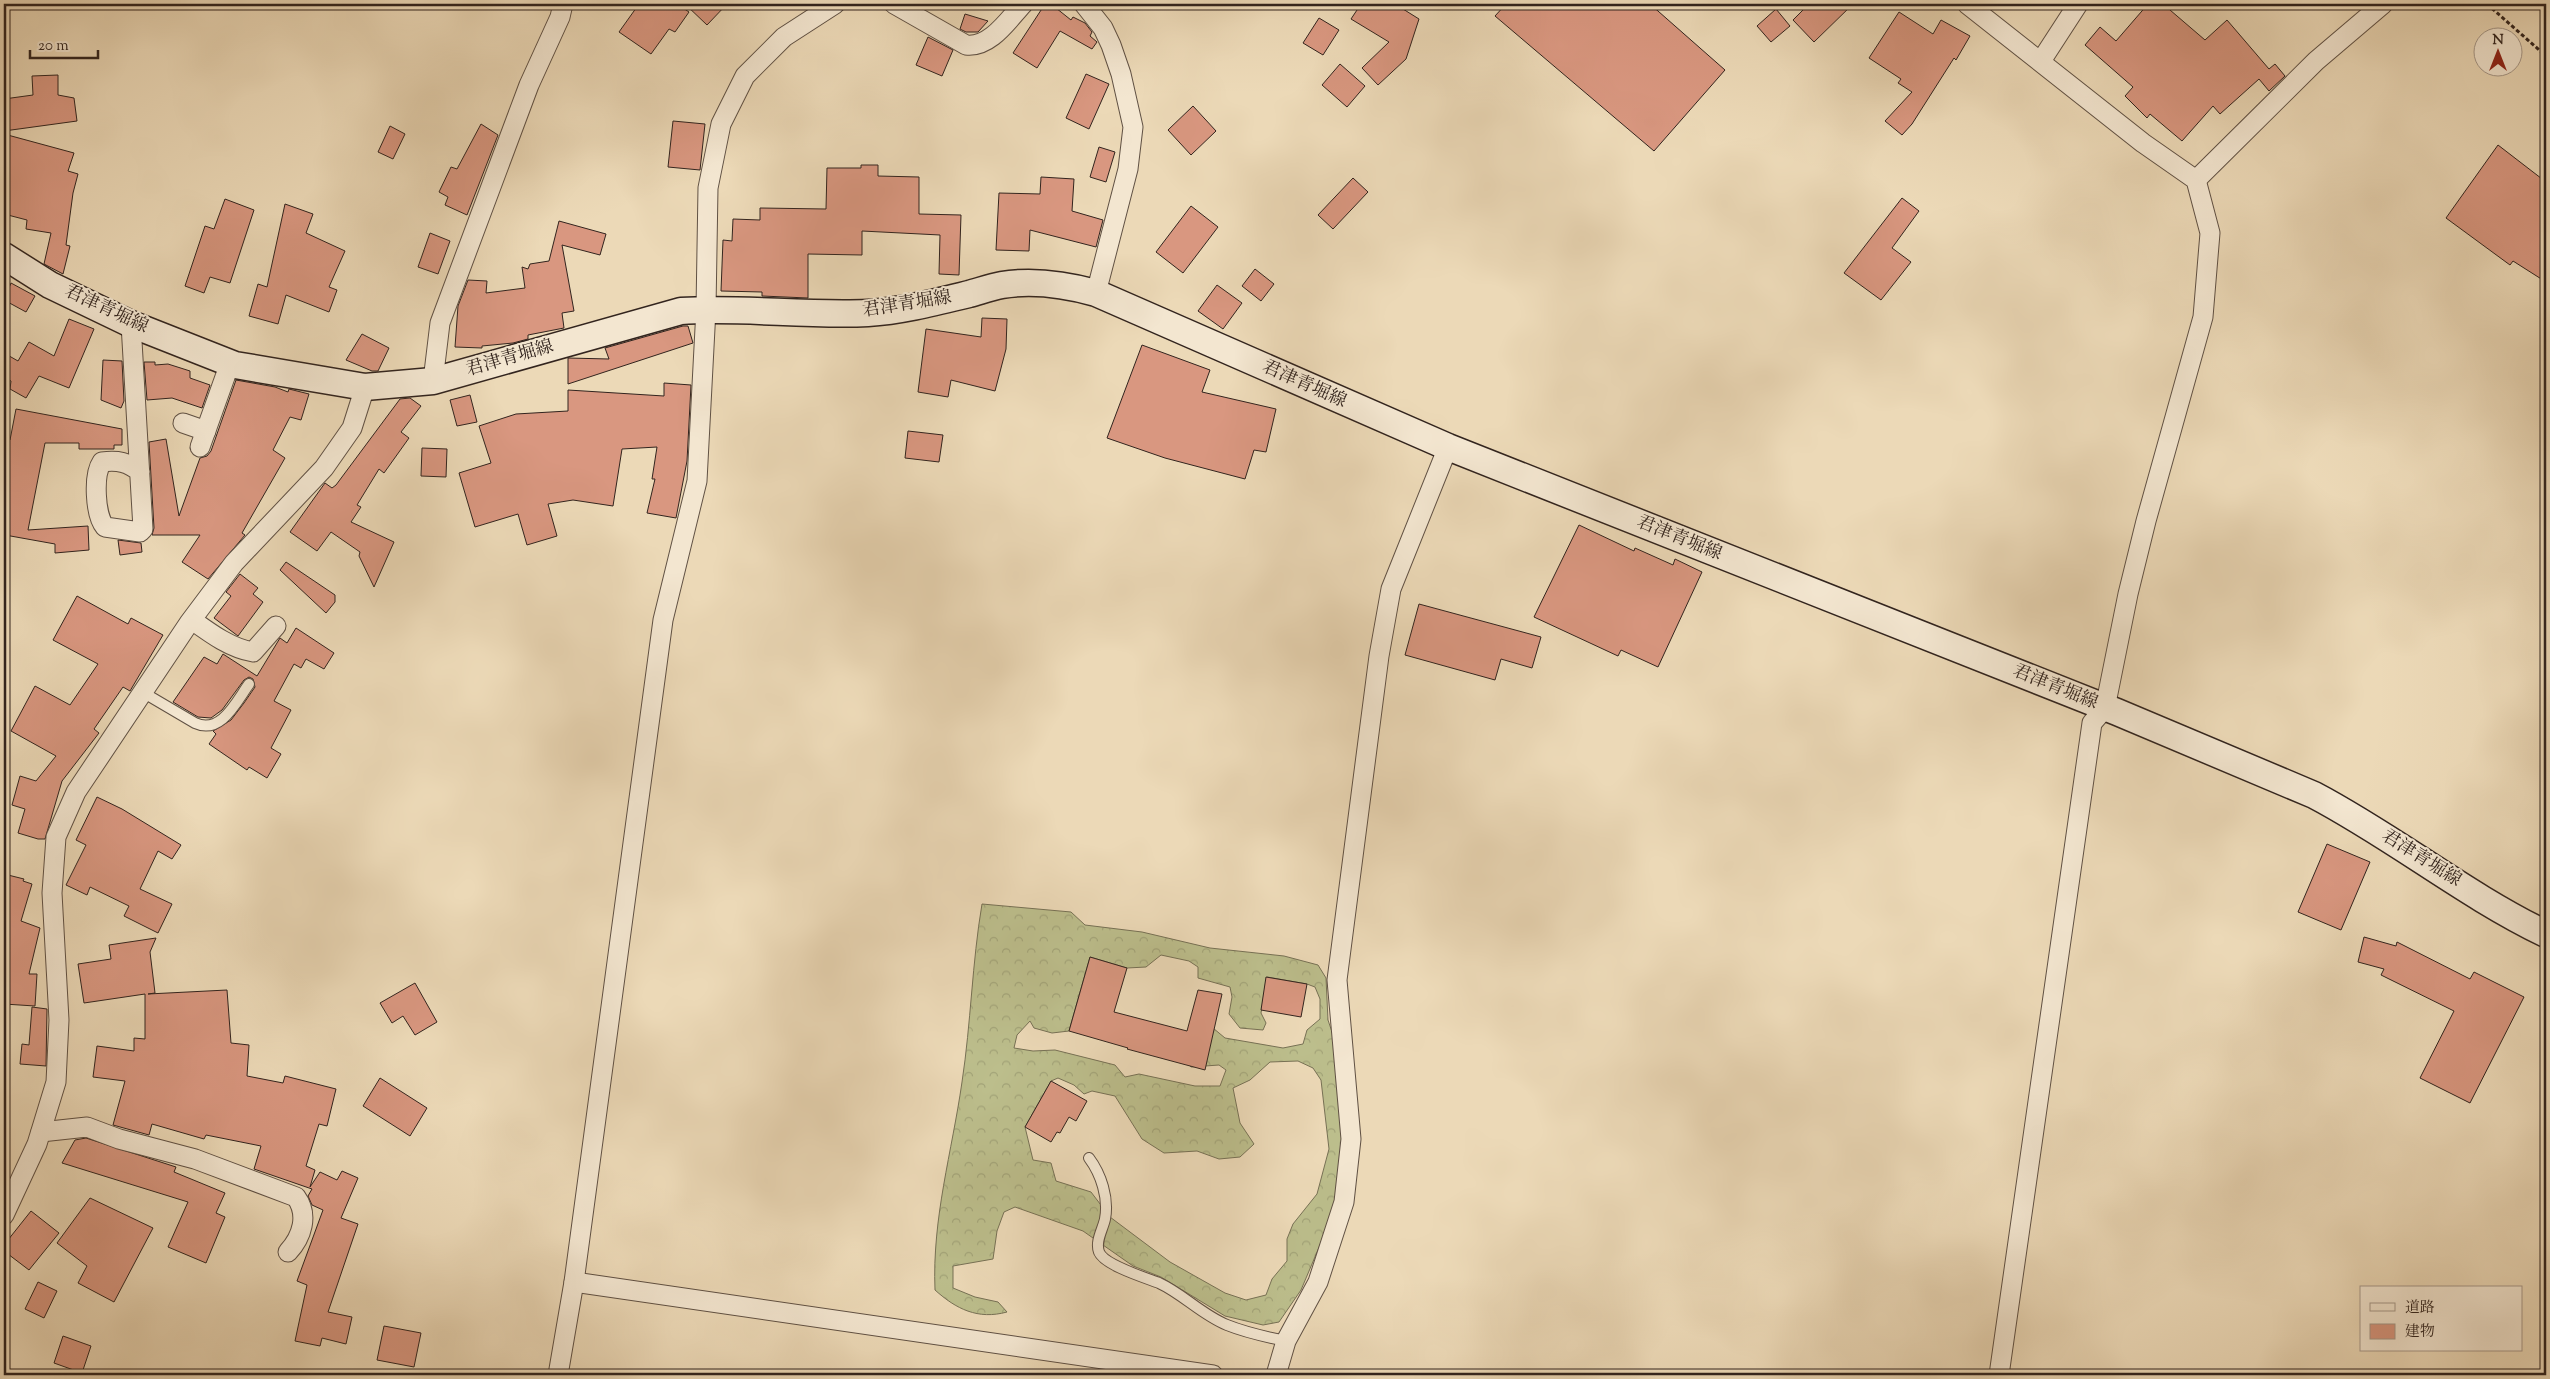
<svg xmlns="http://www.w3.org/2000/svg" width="2550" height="1379" viewBox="0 0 2550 1379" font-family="'Sorts Mill Goudy','Noto Serif JP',serif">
  <defs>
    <pattern id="forest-crowns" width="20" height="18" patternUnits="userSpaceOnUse" patternTransform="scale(1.25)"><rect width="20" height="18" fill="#bcbe8c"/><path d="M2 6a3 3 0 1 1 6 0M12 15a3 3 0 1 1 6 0" fill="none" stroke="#a2a378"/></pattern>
  </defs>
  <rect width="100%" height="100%" fill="#ecd9b7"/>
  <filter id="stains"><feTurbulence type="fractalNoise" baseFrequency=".004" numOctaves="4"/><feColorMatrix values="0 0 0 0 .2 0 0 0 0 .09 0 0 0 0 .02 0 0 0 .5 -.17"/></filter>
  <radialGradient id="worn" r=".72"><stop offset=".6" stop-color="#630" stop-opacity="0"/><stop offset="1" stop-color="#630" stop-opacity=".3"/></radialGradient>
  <!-- forest -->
  <path fill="url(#forest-crowns)" stroke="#777155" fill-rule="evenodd" d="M 982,904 L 1071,912 L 1085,925 L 1142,932 L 1210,948 L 1284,956 L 1318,965 L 1326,978 L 1328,1020 L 1335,1041 L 1347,1144 L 1334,1204 L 1320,1245 L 1301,1290 L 1279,1322 L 1263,1325 L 1225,1316 L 1161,1277 L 1133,1266 L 1083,1231 L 1015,1207 L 1004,1212 L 997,1231 L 993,1259 L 953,1266 L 953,1288 L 975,1297 L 998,1302 L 1007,1312 C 978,1320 956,1309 935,1290 C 932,1218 952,1152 962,1082 C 971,1023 972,963 982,904 ZM 1161,955 L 1189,961 L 1198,967 L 1198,978 L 1230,987 L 1232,997 L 1229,1014 L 1240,1028 L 1263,1030 L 1266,1023 L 1261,1013 L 1267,977 L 1307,984 L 1315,987 L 1320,999 L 1320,1019 L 1307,1030 L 1303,1044 L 1283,1048 L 1225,1038 L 1213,1028 L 1183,1059 L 1191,1067 L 1219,1065 L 1226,1070 L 1220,1086 L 1195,1086 L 1139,1074 L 1125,1077 L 1115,1065 L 1055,1050 L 1033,1051 L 1014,1048 L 1017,1035 L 1030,1021 L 1034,1028 L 1052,1033 L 1069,1031 L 1090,957 L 1127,968 L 1146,967 ZM 1298,1061 L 1313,1068 L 1321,1080 L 1329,1149 L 1317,1194 L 1293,1224 L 1287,1239 L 1287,1261 L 1272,1279 L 1266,1295 L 1246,1300 L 1225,1293 L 1170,1262 L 1110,1217 L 1091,1192 L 1056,1181 L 1051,1163 L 1033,1160 L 1025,1127 L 1051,1081 L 1058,1078 L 1074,1085 L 1084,1094 L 1092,1091 L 1115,1096 L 1142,1139 L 1164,1153 L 1197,1151 L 1219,1159 L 1240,1157 L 1254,1144 L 1240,1123 L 1233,1088 L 1250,1080 L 1270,1062 Z"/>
  <!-- building -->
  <g fill="#d99780" stroke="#32241e">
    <path d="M 639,4 L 677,4 L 689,12 L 675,32 L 669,29 L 651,54 L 619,32 Z"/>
    <path d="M 685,4 L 727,4 L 707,25 Z"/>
    <path d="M 1045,4 L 1051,4 L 1071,20 L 1073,17 L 1085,23 L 1092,32 L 1090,36 L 1097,42 L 1092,49 L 1060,31 L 1037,68 L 1013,53 Z"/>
    <path d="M 1361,4 L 1395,4 L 1419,19 L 1406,59 L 1378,85 L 1362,68 L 1389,42 L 1351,19 Z"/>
    <path d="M 1506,4 L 1650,4 L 1725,70 L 1654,151 L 1495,16 Z"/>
    <path d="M 1809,4 L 1853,4 L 1814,42 L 1793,20 Z"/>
    <path d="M 2148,4 L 2163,4 L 2205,40 L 2227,20 L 2269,69 L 2275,64 L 2285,76 L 2269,91 L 2259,79 L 2220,114 L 2213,106 L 2182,141 L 2150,114 L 2147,118 L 2125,96 L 2133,87 L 2085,45 L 2100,27 L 2116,41 Z"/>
    <path d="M 1776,9 L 1790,26 L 1771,42 L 1757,26 Z"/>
    <path d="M 1899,12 L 1933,34 L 1941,20 L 1970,36 L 1956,60 L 1954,58 L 1912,124 L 1902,135 L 1885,121 L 1912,92 L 1898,83 L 1901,79 L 1869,58 Z"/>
    <path d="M 965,14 L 988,21 L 978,32 L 966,32 L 960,29 Z"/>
    <path d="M 1319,18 L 1339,30 L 1323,55 L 1303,43 Z"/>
    <path d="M 928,37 L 953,50 L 942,76 L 916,65 Z"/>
    <path d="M 1340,64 L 1365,86 L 1347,107 L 1322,85 Z"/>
    <path d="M 1086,74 L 1109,84 L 1089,129 L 1066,118 Z"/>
    <path d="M 58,75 L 58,95 L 74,98 L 77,121 L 4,131 L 4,99 L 33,95 L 32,76 Z"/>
    <path d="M 1193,106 L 1216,131 L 1191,155 L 1168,130 Z"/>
    <path d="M 673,121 L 705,124 L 700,170 L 668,167 Z"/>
    <path d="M 481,124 L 498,135 L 467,215 L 445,205 L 448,197 L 439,192 L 451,167 L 457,169 Z"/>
    <path d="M 390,126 L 405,134 L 393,159 L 378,152 Z"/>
    <path d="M 4,134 L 74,153 L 68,171 L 78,174 L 73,193 L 66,245 L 70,246 L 63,274 L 44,264 L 51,233 L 26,229 L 27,220 L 4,214 Z"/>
    <path d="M 2498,145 L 2546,182 L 2546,282 L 2513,261 L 2510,265 L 2446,218 Z"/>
    <path d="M 1099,147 L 1115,152 L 1106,182 L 1090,177 Z"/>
    <path d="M 861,165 L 878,165 L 878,176 L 919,177 L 919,214 L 961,215 L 959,275 L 939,274 L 940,235 L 862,231 L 862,255 L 808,254 L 808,298 L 762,296 L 762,292 L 721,291 L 723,240 L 732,241 L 733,219 L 760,220 L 760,208 L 826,209 L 827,168 L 861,168 Z"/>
    <path d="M 1041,177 L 1074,179 L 1072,211 L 1103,220 L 1096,247 L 1030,230 L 1029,251 L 996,250 L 999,193 L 1040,194 Z"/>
    <path d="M 1353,178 L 1368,192 L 1333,229 L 1318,215 Z"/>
    <path d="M 1902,198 L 1919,211 L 1892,248 L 1911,262 L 1881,300 L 1844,273 Z"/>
    <path d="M 225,199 L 254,210 L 230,283 L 210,277 L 204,293 L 185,286 L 205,226 L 214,229 Z"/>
    <path d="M 285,204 L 313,214 L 306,233 L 345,251 L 329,287 L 337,290 L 329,312 L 286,295 L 278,324 L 249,316 L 258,284 L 267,287 Z"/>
    <path d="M 1191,206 L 1218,227 L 1183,273 L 1156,252 Z"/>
    <path d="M 559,221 L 606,234 L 600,255 L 562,245 L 574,311 L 562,313 L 564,328 L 528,335 L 528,339 L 513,343 L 482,346 L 482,348 L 455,347 L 458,306 L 468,280 L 487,281 L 486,293 L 525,288 L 522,267 L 528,269 L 530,264 L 549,261 Z"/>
    <path d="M 430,233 L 450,241 L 438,274 L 418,267 Z"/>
    <path d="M 1255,269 L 1274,284 L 1261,301 L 1242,286 Z"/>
    <path d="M 11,283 L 35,296 L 26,312 L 4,300 Z"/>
    <path d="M 1217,285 L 1242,303 L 1223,329 L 1198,311 Z"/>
    <path d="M 982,318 L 1007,319 L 1006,349 L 995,391 L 951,380 L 948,397 L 918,392 L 926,329 L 981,337 Z"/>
    <path d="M 69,319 L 94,329 L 69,388 L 39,376 L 26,398 L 10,389 L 11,381 L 4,377 L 4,353 L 18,361 L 29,342 L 54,356 Z"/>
    <path d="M 683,326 L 688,326 L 693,343 L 568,384 L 568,358 L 609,359 L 605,348 Z"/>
    <path d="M 362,334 L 389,348 L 378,371 L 372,371 L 346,360 Z"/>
    <path d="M 1142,345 L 1210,370 L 1202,392 L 1276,409 L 1266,452 L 1254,450 L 1245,479 L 1165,458 L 1107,438 Z"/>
    <path d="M 103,360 L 122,361 L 124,401 L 121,408 L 101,400 Z"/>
    <path d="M 144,362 L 155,362 L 155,365 L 168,364 L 190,371 L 190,378 L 210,385 L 202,408 L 172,398 L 147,400 Z"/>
    <path d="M 236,380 L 275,387 L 288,392 L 289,389 L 309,394 L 301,420 L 290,417 L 273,450 L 285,458 L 242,533 L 245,535 L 208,579 L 182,562 L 200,535 L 152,535 L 154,528 L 149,442 L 166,439 L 179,516 L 200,458 L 207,456 L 211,451 Z"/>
    <path d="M 664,383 L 691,385 L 687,461 L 676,518 L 647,513 L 655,479 L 652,479 L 657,447 L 622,449 L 613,506 L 573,500 L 548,504 L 557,536 L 527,545 L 518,514 L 475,527 L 459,473 L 491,463 L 479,426 L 516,414 L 568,411 L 568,390 L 664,396 Z"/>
    <path d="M 470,395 L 477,422 L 457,426 L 450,400 Z"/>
    <path d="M 410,398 L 421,406 L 401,432 L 409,438 L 384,473 L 379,469 L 357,505 L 361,507 L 351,522 L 394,542 L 374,587 L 359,556 L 360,552 L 331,532 L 317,551 L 290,532 L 325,483 L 332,488 L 336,485 L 400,399 Z"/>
    <path d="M 16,409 L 122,429 L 122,445 L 114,445 L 114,449 L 79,449 L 79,443 L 45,443 L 28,530 L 88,526 L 89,550 L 55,553 L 55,544 L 5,535 L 8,520 L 4,519 L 4,438 L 10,440 Z"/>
    <path d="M 908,431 L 943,435 L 939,462 L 905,458 Z"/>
    <path d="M 422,448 L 447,449 L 446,477 L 421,476 Z"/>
    <path d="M 1579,525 L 1634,551 L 1635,548 L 1673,565 L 1675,559 L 1702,572 L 1658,667 L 1621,650 L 1618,656 L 1534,617 Z"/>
    <path d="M 118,540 L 141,543 L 142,552 L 120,555 Z"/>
    <path d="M 286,562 L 335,595 L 335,602 L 326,613 L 280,570 Z"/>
    <path d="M 240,574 L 258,588 L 253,594 L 263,602 L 238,636 L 214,618 L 231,596 L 226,592 Z"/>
    <path d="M 77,596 L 128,624 L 131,618 L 163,635 L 130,691 L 123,687 L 94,729 L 99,733 L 62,781 L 45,839 L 38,839 L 18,833 L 25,809 L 12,805 L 20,776 L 36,781 L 56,756 L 11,731 L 35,686 L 70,705 L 98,664 L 53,640 Z"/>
    <path d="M 1419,604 L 1541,637 L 1532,668 L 1501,659 L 1495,680 L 1405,655 Z"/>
    <path d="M 296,628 L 334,653 L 324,669 L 306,659 L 301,668 L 294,664 L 274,701 L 291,710 L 271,748 L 281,754 L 267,778 L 249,767 L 247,770 L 209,744 L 216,734 L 213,731 L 231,720 L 244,703 L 255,687 L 253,679 L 249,677 L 244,680 L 222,710 L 211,718 L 198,717 L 173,702 L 204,657 L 217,664 L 223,654 L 257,676 L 280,638 L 287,643 Z"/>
    <path d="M 97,797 L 122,809 L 181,845 L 172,859 L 158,851 L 140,889 L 172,904 L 158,933 L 124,916 L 129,906 L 90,887 L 87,895 L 66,885 L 86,845 L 76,840 Z"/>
    <path d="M 2327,844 L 2370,862 L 2341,930 L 2298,912 Z"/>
    <path d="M 4,874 L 24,879 L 23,881 L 32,884 L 21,921 L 40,928 L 29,974 L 37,974 L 35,1006 L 4,1004 Z"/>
    <path d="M 2364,937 L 2396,946 L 2397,942 L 2470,979 L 2474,972 L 2524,997 L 2470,1103 L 2420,1078 L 2454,1011 L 2381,975 L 2384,969 L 2358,962 Z"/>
    <path d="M 156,938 L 150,952 L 155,993 L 148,994 L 227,990 L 231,1043 L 249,1045 L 247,1076 L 283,1083 L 285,1076 L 336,1089 L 327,1126 L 319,1124 L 306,1166 L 315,1170 L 310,1187 L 320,1172 L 337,1180 L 342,1171 L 358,1178 L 341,1218 L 358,1224 L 328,1312 L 352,1317 L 346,1344 L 322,1338 L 320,1346 L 295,1341 L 307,1285 L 297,1281 L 323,1210 L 312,1205 L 308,1196 L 312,1189 L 254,1169 L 261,1146 L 206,1135 L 204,1139 L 152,1124 L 149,1135 L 113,1125 L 125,1081 L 93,1077 L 97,1046 L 134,1051 L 134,1038 L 145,1039 L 145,994 L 84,1003 L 78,964 L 111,959 L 109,945 Z"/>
    <path d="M 1090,957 L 1127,968 L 1114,1012 L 1187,1031 L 1198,990 L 1222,994 L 1205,1070 L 1127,1049 L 1128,1048 L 1069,1031 Z"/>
    <path d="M 1266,977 L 1307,984 L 1301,1017 L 1261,1010 Z"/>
    <path d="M 415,983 L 437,1022 L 415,1035 L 403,1016 L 392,1023 L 380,1003 Z"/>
    <path d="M 32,1007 L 47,1009 L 46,1066 L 20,1064 L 22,1044 L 29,1045 Z"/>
    <path d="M 380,1078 L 427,1108 L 410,1136 L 363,1106 Z"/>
    <path d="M 1051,1081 L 1087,1101 L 1076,1121 L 1069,1117 L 1060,1133 L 1057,1132 L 1051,1142 L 1025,1127 Z"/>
    <path d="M 86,1138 L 176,1167 L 174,1172 L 225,1193 L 216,1213 L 225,1217 L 206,1263 L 168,1247 L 188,1202 L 62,1163 L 75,1140 Z"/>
    <path d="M 90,1198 L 153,1228 L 114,1302 L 78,1283 L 87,1266 L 57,1243 Z"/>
    <path d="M 31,1211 L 59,1233 L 29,1270 L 4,1251 L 4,1245 Z"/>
    <path d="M 38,1282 L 57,1291 L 44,1318 L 25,1309 Z"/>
    <path d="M 384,1326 L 421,1333 L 414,1367 L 377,1360 Z"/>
    <path d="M 63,1336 L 91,1346 L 82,1373 L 54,1363 Z"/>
  </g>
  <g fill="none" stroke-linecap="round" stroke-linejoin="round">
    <!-- lane casing -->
    <g stroke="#605144" stroke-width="12">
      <g id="lane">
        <path d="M 144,693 L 195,723 C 221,735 236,702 249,684"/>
        <path d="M 1089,1158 C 1101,1174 1109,1198 1105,1219 C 1103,1229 1095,1241 1099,1252 C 1104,1265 1146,1278 1159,1283 C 1183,1294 1202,1315 1227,1325 C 1247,1333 1266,1337 1286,1341"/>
      </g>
    </g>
    <!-- street casing -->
    <g stroke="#605144" stroke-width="21">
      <g id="street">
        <path d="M 894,4 L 966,45 C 990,48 1008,20 1023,4"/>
        <path d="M 1084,4 L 1103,28 L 1111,45 L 1121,74 L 1133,127 L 1128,169 L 1096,293"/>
        <path d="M 1967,4 L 2143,143 L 2196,180 L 2210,233 L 2203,317 L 2146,521 L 2128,594 L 2105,708 L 2092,723 L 1999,1375"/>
        <path d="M 2041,61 L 2078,4"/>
        <path d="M 2196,180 L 2316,61 L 2383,4"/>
        <path d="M 131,324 L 143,529 L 140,532 L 105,527 C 95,515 93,475 102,462 C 118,460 128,462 140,472"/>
        <path d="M 433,381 L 440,323 L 529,85 L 560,17 L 563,4"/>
        <path d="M 183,423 L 206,431"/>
        <path d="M 200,447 L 230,363"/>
        <path d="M 192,620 C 210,633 230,648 253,652 L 276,626"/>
        <path d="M 41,1132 L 87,1127 L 119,1139 L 195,1159 L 296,1197 C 309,1215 302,1237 288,1252"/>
        <path d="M 4,1215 L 37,1144 L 56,1082 L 59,1020 L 52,893 L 56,837 L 76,792 L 189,623 L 234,563 L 324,468 L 352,428 L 365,387"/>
        <path d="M 574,1282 L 1213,1375"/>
        <path d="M 558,1375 L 574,1282 L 663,620 L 697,481 L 706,309 L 708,188 L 721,124 L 745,76 L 784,37 L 835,4"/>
        <path d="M 1276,1375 L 1286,1341 L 1318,1282 L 1344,1202 L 1351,1139 L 1337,980 L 1379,656 L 1391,589 L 1448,447"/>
      </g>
    </g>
    <!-- secondary casing -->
    <g stroke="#32241e" stroke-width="29">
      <path id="secondary" d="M 4,256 L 50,285 L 131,324 L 235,365 L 365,387 L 433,381 L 681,311 C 743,307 805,316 868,313 C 901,311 936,302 969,294 C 980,291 991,287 1002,285 C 1032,280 1067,285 1096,293 L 1448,447 L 2117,712 L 2314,795 C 2394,837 2465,895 2546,934"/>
    </g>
    <!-- path -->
    <path stroke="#32241e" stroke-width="3" stroke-dasharray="4 2.5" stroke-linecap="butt" d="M 2487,4 L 2546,56"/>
    <!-- lane -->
    <use href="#lane" stroke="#f3e6d0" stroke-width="10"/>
    <!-- street -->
    <use href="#street" stroke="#f3e6d0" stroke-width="19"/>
    <!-- secondary -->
    <use href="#secondary" stroke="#f3e6d0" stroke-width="26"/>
  </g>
  <g text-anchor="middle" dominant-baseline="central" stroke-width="4" stroke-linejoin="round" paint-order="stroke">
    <!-- street labels -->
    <g font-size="18" fill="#32241e" stroke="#f3e6d0">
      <text transform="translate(907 305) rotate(-9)">君津青堀線</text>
      <text transform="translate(106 310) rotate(25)">君津青堀線</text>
      <text transform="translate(510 359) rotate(-16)">君津青堀線</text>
      <text transform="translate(1304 385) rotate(24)">君津青堀線</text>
      <text transform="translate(1679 539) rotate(22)">君津青堀線</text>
      <text transform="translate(2055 688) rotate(22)">君津青堀線</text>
      <text transform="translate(2421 859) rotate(32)">君津青堀線</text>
    </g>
  </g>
  <!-- margin -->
  <rect width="2550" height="1379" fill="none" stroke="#ecd9b7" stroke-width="20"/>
  <rect x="5" y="5" width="2540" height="1369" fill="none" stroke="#32241e" stroke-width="2.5"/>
  <rect x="10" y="10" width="2530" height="1359" fill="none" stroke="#32241e"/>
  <!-- legend -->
  <rect x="2360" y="1286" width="162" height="65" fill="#f3e6d0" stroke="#a69889"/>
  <rect x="2370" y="1303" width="25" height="8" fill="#f3e6d0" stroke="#a69889"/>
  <text x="2405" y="1312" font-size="15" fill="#32241e">道路</text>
  <rect x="2370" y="1324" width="25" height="15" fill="#d99780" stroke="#a69889"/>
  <text x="2405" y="1336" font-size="15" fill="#32241e">建物</text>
  <!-- north arrow -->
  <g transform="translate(2498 52)"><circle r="24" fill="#f3e6d0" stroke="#a69889"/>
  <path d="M0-4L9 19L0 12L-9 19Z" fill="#8f2418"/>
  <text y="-8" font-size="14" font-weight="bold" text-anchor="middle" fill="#32241e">N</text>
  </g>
  <!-- scale -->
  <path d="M30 50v8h68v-8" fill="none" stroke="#32241e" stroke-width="2.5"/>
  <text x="38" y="50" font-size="15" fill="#32241e" stroke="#f3e6d0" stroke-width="4" paint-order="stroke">20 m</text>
  <rect width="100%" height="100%" filter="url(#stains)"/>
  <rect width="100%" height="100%" fill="url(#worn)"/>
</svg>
